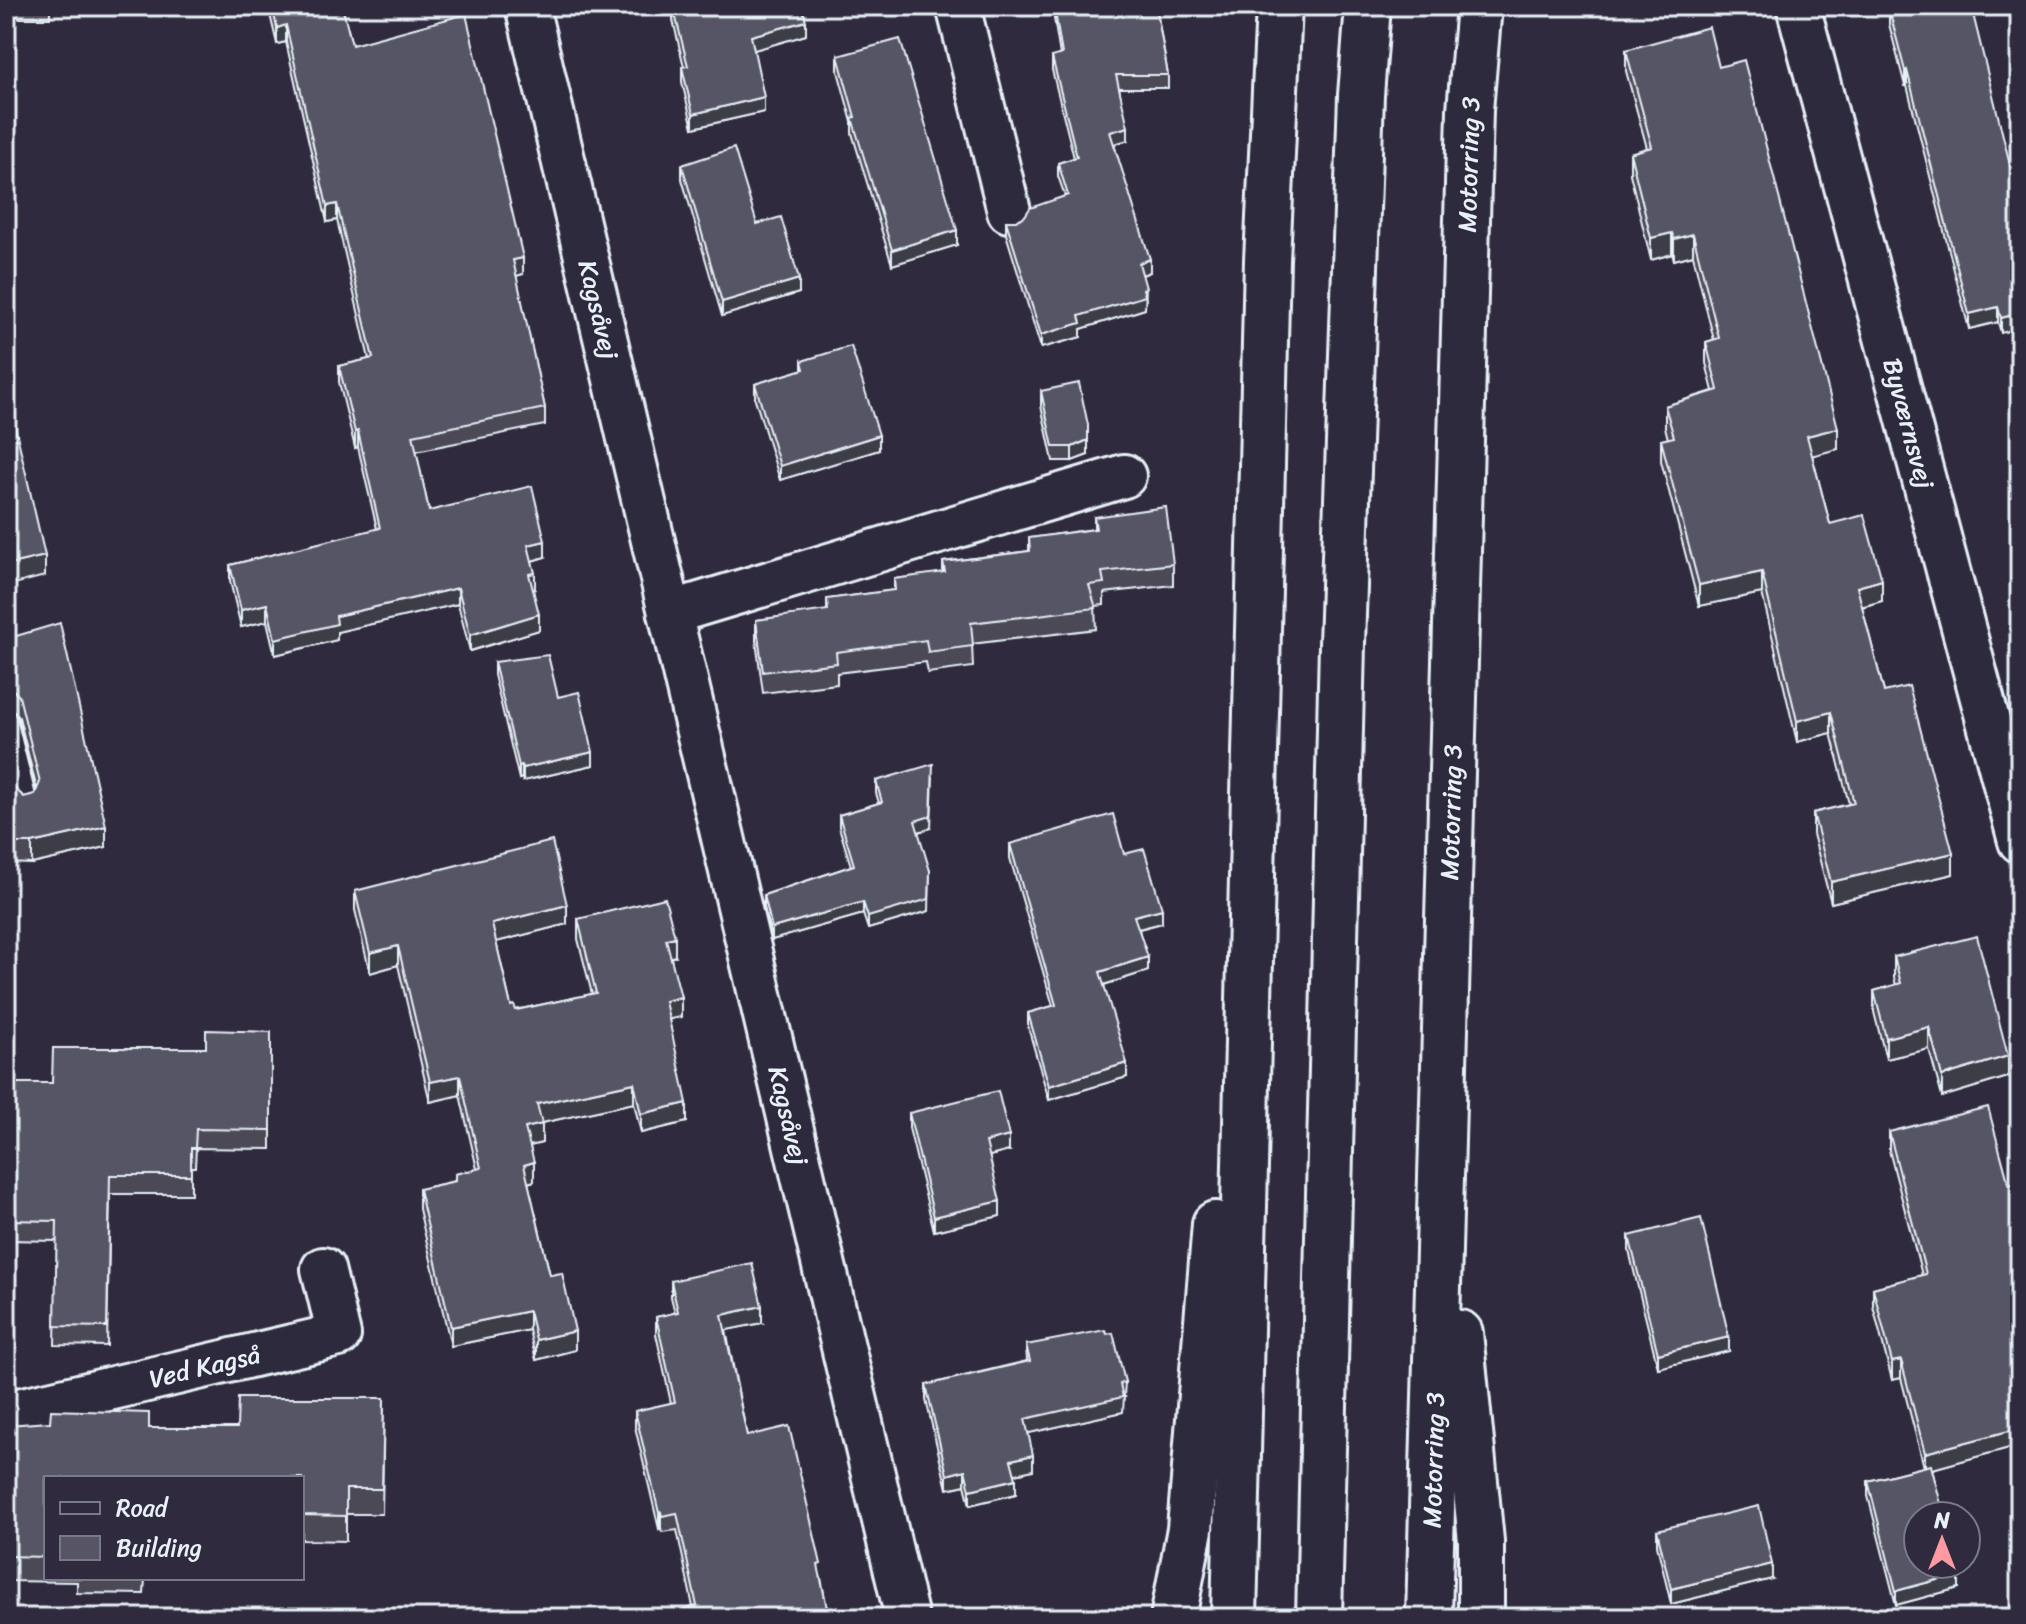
<svg xmlns="http://www.w3.org/2000/svg" width="2026" height="1624" viewBox="0 0 2026 1624" font-family="Sriracha,sans-serif">
  <rect width="100%" height="100%" fill="#2f2a3d"/>
  <filter id="ink" filterUnits="userSpaceOnUse"><feTurbulence type="fractalNoise" baseFrequency=".0125" numOctaves="2"/><feDisplacementMap in="SourceGraphic" scale="16" xChannelSelector="R" yChannelSelector="G"/><feConvolveMatrix kernelMatrix="1 2 1 2 8 2 1 2 1" color-interpolation-filters="sRGB"/></filter>
  <g filter="url(#ink)">
    <g fill="none" stroke-linecap="round" stroke-linejoin="round">
      <!-- service casing -->
      <g stroke="#e8f1f8" stroke-width="26">
        <path id="service" d="M 6,720 L 27,805"/>
      </g>
      <!-- minor casing -->
      <g stroke="#e8f1f8" stroke-width="48">
        <g id="minor">
          <path id="s1" d="M 527,6 L 907,1618"/>
          <path d="M 958,6 L 1009,211"/>
          <path id="s2" d="M 1798,6 L 2020,841"/>
          <path d="M 670,613 L 1124,476"/>
          <path id="s3" d="M 6,1413 L 339,1335 L 323,1269"/>
        </g>
      </g>
      <!-- motorway casing -->
      <g stroke="#e8f1f8" stroke-width="50">
        <g id="motorway">
          <path d="M 1460,1333 L 1481,1541 L 1481,1618"/>
          <path d="M 1173,1618 L 1190,1529 L 1215,1224"/>
          <path d="M 1234,1618 L 1267,260 L 1279,6"/>
          <path d="M 1319,1618 L 1342,644 L 1361,95 L 1368,6"/>
          <path id="s4" d="M 1429,1618 L 1470,110 L 1479,6"/>
        </g>
      </g>
      <!-- service -->
      <use href="#service" stroke="#2f2a3d" stroke-width="20"/>
      <!-- minor -->
      <use href="#minor" stroke="#2f2a3d" stroke-width="42"/>
      <!-- motorway -->
      <use href="#motorway" stroke="#2f2a3d" stroke-width="44"/>
    </g>
    <!-- wall -->
    <g fill="#4b4957" stroke="#e8f1f8" stroke-width="2">
      <path d="M 6,6 L 50,6 L 50,18 L 13,18 L 13,35 L 6,35 Z"/>
      <path d="M 268,6 L 342,6 L 352,45 L 523,274 L 516,276 L 545,408 L 545,425 L 416,451 L 429,511 L 545,557 L 532,561 L 535,589 L 533,590 L 539,630 L 470,651 L 458,604 L 337,632 L 337,640 L 275,655 L 267,621 L 241,627 L 230,581 L 230,565 L 377,529 L 358,447 L 355,448 L 339,382 L 339,366 L 369,359 L 337,220 L 327,222 L 286,42 L 277,44 Z"/>
      <path d="M 673,6 L 806,35 L 754,50 L 764,112 L 693,128 L 682,82 L 682,67 L 684,67 L 673,20 Z"/>
      <path d="M 1052,6 L 1156,6 L 1168,75 L 1168,88 L 1119,88 L 1128,140 L 1114,144 L 1150,272 L 1142,275 L 1146,301 L 1145,301 L 1145,309 L 1081,329 L 1081,337 L 1041,348 L 1006,234 L 1006,221 L 1016,221 L 1065,196 L 1058,176 L 1058,163 L 1074,158 L 1052,70 L 1052,57 L 1060,55 Z"/>
      <path d="M 1889,9 L 2020,205 L 2001,333 L 1998,322 L 1969,329 L 1907,86 L 1905,86 L 1889,24 Z"/>
      <path d="M 1626,50 L 1719,67 L 1838,449 L 1812,455 L 1830,524 L 1882,601 L 1862,607 L 1884,692 L 1953,874 L 1831,903 L 1813,834 L 1813,813 L 1849,804 L 1831,733 L 1797,742 L 1762,593 L 1699,606 L 1661,461 L 1661,440 L 1668,439 L 1665,427 L 1665,406 L 1713,391 L 1706,363 L 1706,342 L 1714,340 L 1693,255 L 1674,260 L 1672,254 L 1651,260 L 1630,174 L 1630,153 L 1647,148 L 1626,71 Z"/>
      <path d="M 838,56 L 957,245 L 892,265 L 852,133 L 852,122 L 838,71 Z"/>
      <path d="M 682,165 L 757,224 L 799,293 L 722,316 L 682,179 Z"/>
      <path d="M 802,361 L 879,450 L 780,480 L 755,399 L 755,384 L 802,370 Z"/>
      <path d="M 1041,391 L 1088,455 L 1072,461 L 1053,461 L 1041,406 Z"/>
      <path d="M 1094,517 L 1173,564 L 1173,585 L 1104,593 L 1104,605 L 1095,606 L 1096,629 L 972,644 L 973,667 L 928,673 L 926,662 L 837,673 L 837,684 L 763,693 L 756,641 L 756,620 L 827,611 L 827,599 L 894,590 L 894,579 L 943,573 L 943,562 L 1029,551 L 1029,538 L 1094,529 Z"/>
      <path d="M 6,639 L 106,847 L 32,864 L 6,863 L 6,754 L 14,788 L 24,797 L 35,794 L 37,790 L 19,717 L 10,708 L 6,708 Z"/>
      <path d="M 494,662 L 558,697 L 593,765 L 523,781 L 522,778 L 519,779 L 494,675 Z"/>
      <path d="M 876,781 L 931,828 L 918,832 L 929,911 L 868,929 L 863,914 L 772,940 L 764,907 L 764,895 L 851,866 L 839,827 L 839,815 L 879,803 L 876,793 Z"/>
      <path d="M 1010,844 L 1124,854 L 1162,923 L 1139,929 L 1148,971 L 1104,985 L 1127,1077 L 1049,1100 L 1028,1027 L 1028,1013 L 1053,1006 L 1010,858 Z"/>
      <path d="M 355,891 L 567,924 L 496,942 L 511,1006 L 516,1010 L 592,994 L 578,939 L 578,919 L 675,956 L 671,957 L 681,1017 L 669,1019 L 687,1122 L 641,1133 L 634,1103 L 541,1123 L 542,1143 L 530,1146 L 534,1181 L 528,1183 L 550,1275 L 575,1350 L 536,1360 L 529,1330 L 451,1346 L 419,1209 L 419,1189 L 455,1181 L 455,1174 L 477,1169 L 460,1095 L 430,1102 L 398,965 L 370,973 L 355,910 Z"/>
      <path d="M 1894,957 L 2008,1077 L 1942,1097 L 1929,1049 L 1886,1059 L 1874,1012 L 1874,991 L 1896,985 L 1894,978 Z"/>
      <path d="M 271,1032 L 271,1149 L 196,1148 L 195,1167 L 191,1167 L 191,1194 L 110,1194 L 107,1346 L 55,1345 L 57,1241 L 6,1240 L 6,1083 L 52,1083 L 206,1048 Z"/>
      <path d="M 909,1113 L 1009,1151 L 989,1156 L 1000,1216 L 934,1231 L 909,1128 Z"/>
      <path d="M 1889,1132 L 2009,1185 L 2020,1182 L 2020,1445 L 1932,1469 L 1959,1588 L 1896,1605 L 1868,1496 L 1868,1481 L 1924,1467 L 1901,1378 L 1892,1380 L 1873,1306 L 1873,1288 L 1922,1275 L 1889,1150 Z"/>
      <path d="M 1629,1236 L 1729,1351 L 1658,1368 L 1629,1251 Z"/>
      <path d="M 671,1281 L 762,1323 L 726,1330 L 747,1436 L 821,1578 L 829,1618 L 673,1618 L 673,1613 L 693,1607 L 677,1530 L 662,1532 L 661,1528 L 659,1529 L 635,1427 L 635,1411 L 671,1403 L 656,1334 L 656,1317 L 675,1313 L 671,1297 Z"/>
      <path d="M 1026,1345 L 1125,1397 L 1123,1398 L 1123,1412 L 1028,1433 L 1033,1470 L 1015,1474 L 1016,1494 L 970,1505 L 965,1485 L 947,1489 L 926,1400 L 926,1385 L 1027,1361 Z"/>
      <path d="M 384,1398 L 382,1514 L 346,1514 L 346,1541 L 302,1540 L 302,1478 L 46,1478 L 46,1578 L 145,1578 L 144,1594 L 77,1593 L 77,1582 L 6,1581 L 6,1425 L 149,1428 L 237,1428 Z"/>
      <path d="M 1657,1530 L 1772,1579 L 1671,1604 L 1657,1545 Z"/>
    </g>
    <!-- shaded-wall -->
    <g fill="#3d3c47" stroke="#e8f1f8" stroke-width="2">
      <path d="M 806,21 L 806,35 L 751,51 L 751,36 Z"/>
      <path d="M 286,25 L 286,42 L 277,44 L 277,28 Z"/>
      <path d="M 1907,70 L 1907,86 L 1905,86 L 1905,71 Z"/>
      <path d="M 764,97 L 764,112 L 693,128 L 693,114 Z"/>
      <path d="M 1128,127 L 1128,140 L 1110,145 L 1110,132 Z"/>
      <path d="M 337,204 L 337,220 L 327,222 L 327,206 Z"/>
      <path d="M 957,230 L 957,245 L 892,265 L 892,250 Z"/>
      <path d="M 1672,233 L 1672,254 L 1651,260 L 1651,238 Z"/>
      <path d="M 1693,234 L 1693,255 L 1674,260 L 1674,239 Z"/>
      <path d="M 523,258 L 523,274 L 513,277 L 513,260 Z"/>
      <path d="M 1150,259 L 1150,272 L 1139,276 L 1139,263 Z"/>
      <path d="M 799,279 L 799,293 L 722,316 L 722,302 Z"/>
      <path d="M 1146,288 L 1145,309 L 1081,329 L 1081,337 L 1041,348 L 1041,335 L 1079,316 Z"/>
      <path d="M 1998,307 L 1998,322 L 1969,329 L 1969,314 Z"/>
      <path d="M 2020,313 L 2020,328 L 2001,333 L 2001,318 Z"/>
      <path d="M 1838,428 L 1838,449 L 1807,457 L 1807,436 Z"/>
      <path d="M 358,431 L 358,447 L 355,448 L 355,432 Z"/>
      <path d="M 879,435 L 879,450 L 780,480 L 780,466 Z"/>
      <path d="M 1088,440 L 1088,455 L 1072,461 L 1072,447 Z"/>
      <path d="M 545,541 L 545,557 L 528,562 L 528,545 Z"/>
      <path d="M 45,556 L 45,576 L 6,586 L 6,565 Z"/>
      <path d="M 1762,572 L 1762,593 L 1699,606 L 1699,585 Z"/>
      <path d="M 535,573 L 535,589 L 529,591 L 529,574 Z"/>
      <path d="M 1882,580 L 1882,601 L 1857,608 L 1857,587 Z"/>
      <path d="M 458,588 L 458,604 L 337,632 L 337,640 L 275,655 L 275,639 L 336,616 Z"/>
      <path d="M 267,604 L 267,621 L 241,627 L 241,610 Z"/>
      <path d="M 539,614 L 539,630 L 470,651 L 470,635 Z"/>
      <path d="M 1831,712 L 1831,733 L 1797,742 L 1797,721 Z"/>
      <path d="M 593,752 L 593,765 L 523,781 L 523,768 Z"/>
      <path d="M 522,765 L 522,778 L 519,779 L 519,766 Z"/>
      <path d="M 933,776 L 931,828 L 915,833 L 915,821 Z"/>
      <path d="M 106,826 L 106,847 L 32,864 L 32,843 Z"/>
      <path d="M 1953,853 L 1953,874 L 1831,903 L 1831,882 Z"/>
      <path d="M 930,871 L 929,911 L 868,929 L 868,917 Z"/>
      <path d="M 863,902 L 863,914 L 772,940 L 772,928 Z"/>
      <path d="M 567,905 L 567,924 L 492,943 L 492,924 Z"/>
      <path d="M 1162,909 L 1162,923 L 1134,930 L 1134,916 Z"/>
      <path d="M 675,937 L 675,956 L 666,959 L 666,939 Z"/>
      <path d="M 398,946 L 398,965 L 370,973 L 370,953 Z"/>
      <path d="M 1148,957 L 1148,971 L 1100,986 L 1100,972 Z"/>
      <path d="M 681,997 L 681,1017 L 665,1020 L 665,1001 Z"/>
      <path d="M 1929,1027 L 1929,1049 L 1886,1059 L 1886,1038 Z"/>
      <path d="M 2008,1056 L 2008,1077 L 1942,1097 L 1942,1076 Z"/>
      <path d="M 1127,1063 L 1127,1077 L 1049,1100 L 1049,1086 Z"/>
      <path d="M 460,1076 L 460,1095 L 430,1102 L 430,1082 Z"/>
      <path d="M 634,1083 L 634,1103 L 537,1124 L 537,1104 Z"/>
      <path d="M 687,1103 L 687,1122 L 641,1133 L 641,1114 Z"/>
      <path d="M 542,1124 L 542,1143 L 525,1147 L 525,1128 Z"/>
      <path d="M 1009,1136 L 1009,1151 L 986,1157 L 986,1142 Z"/>
      <path d="M 534,1162 L 534,1181 L 524,1184 L 524,1165 Z"/>
      <path d="M 1000,1201 L 1000,1216 L 934,1231 L 934,1217 Z"/>
      <path d="M 762,1306 L 762,1323 L 722,1331 L 722,1315 Z"/>
      <path d="M 529,1311 L 529,1330 L 451,1346 L 451,1327 Z"/>
      <path d="M 575,1331 L 575,1350 L 536,1360 L 536,1340 Z"/>
      <path d="M 1729,1337 L 1729,1351 L 1658,1368 L 1658,1354 Z"/>
      <path d="M 1901,1360 L 1901,1378 L 1892,1380 L 1892,1362 Z"/>
      <path d="M 1125,1382 L 1123,1412 L 1025,1434 L 1025,1419 Z"/>
      <path d="M 2020,1428 L 2020,1445 L 1925,1471 L 1925,1453 Z"/>
      <path d="M 1033,1455 L 1033,1470 L 1011,1475 L 1011,1460 Z"/>
      <path d="M 965,1470 L 965,1485 L 947,1489 L 947,1475 Z"/>
      <path d="M 1016,1479 L 1016,1494 L 970,1505 L 970,1490 Z"/>
      <path d="M 661,1512 L 661,1528 L 659,1529 L 659,1513 Z"/>
      <path d="M 1772,1564 L 1772,1579 L 1671,1604 L 1671,1589 Z"/>
      <path d="M 1959,1574 L 1959,1588 L 1896,1605 L 1896,1591 Z"/>
    </g>
    <!-- building -->
    <g fill="#575565" stroke="#e8f1f8" stroke-width="2">
      <rect x="6" y="6" width="7" height="4"/>
      <path d="M 272,6 L 342,6 L 352,45 L 466,14 L 523,258 L 513,260 L 545,408 L 413,435 L 429,511 L 532,486 L 545,541 L 528,545 L 535,573 L 529,574 L 539,614 L 470,635 L 458,588 L 336,616 L 337,624 L 275,639 L 267,604 L 241,610 L 230,565 L 380,528 L 358,431 L 355,432 L 339,366 L 373,358 L 337,204 L 327,206 L 286,25 L 277,28 Z"/>
      <path d="M 673,6 L 802,6 L 806,21 L 751,36 L 764,97 L 693,114 L 682,67 L 688,66 Z"/>
      <path d="M 1054,6 L 1156,6 L 1168,75 L 1116,75 L 1128,127 L 1110,132 L 1150,259 L 1139,263 L 1146,288 L 1143,289 L 1145,296 L 1079,316 L 1081,323 L 1041,335 L 1006,221 L 1016,221 L 1025,216 L 1030,208 L 1068,195 L 1058,163 L 1077,157 L 1052,57 L 1062,54 Z"/>
      <path d="M 1903,6 L 1971,6 L 2020,205 L 2020,313 L 2001,318 L 1998,307 L 1969,314 L 1907,70 L 1905,71 L 1889,9 Z"/>
      <path d="M 1709,27 L 1719,67 L 1744,60 L 1838,428 L 1807,436 L 1830,524 L 1864,515 L 1882,580 L 1857,587 L 1884,692 L 1909,686 L 1953,853 L 1831,882 L 1813,813 L 1854,803 L 1831,712 L 1797,721 L 1762,572 L 1699,585 L 1661,440 L 1674,437 L 1665,406 L 1718,390 L 1706,342 L 1719,338 L 1693,234 L 1674,239 L 1672,233 L 1651,238 L 1630,153 L 1652,147 L 1626,50 Z"/>
      <path d="M 900,39 L 957,230 L 892,250 L 852,118 L 855,117 L 838,56 Z"/>
      <path d="M 734,148 L 757,224 L 781,217 L 799,279 L 722,302 L 682,165 Z"/>
      <path d="M 851,346 L 879,435 L 780,466 L 755,384 L 804,369 L 802,361 Z"/>
      <path d="M 1079,383 L 1088,425 L 1088,440 L 1072,447 L 1053,447 L 1041,391 Z"/>
      <path d="M 6,387 L 45,556 L 6,565 Z"/>
      <path d="M 1166,507 L 1173,564 L 1102,572 L 1104,583 L 1089,585 L 1096,608 L 971,623 L 973,646 L 928,652 L 926,640 L 836,652 L 837,663 L 763,672 L 756,620 L 828,610 L 827,599 L 895,590 L 894,579 L 945,572 L 943,562 L 1030,551 L 1029,538 L 1096,529 L 1094,517 Z"/>
      <path d="M 60,623 L 106,826 L 32,843 L 6,843 L 6,754 L 14,788 L 24,797 L 35,794 L 40,782 L 19,696 L 10,687 L 6,687 L 6,639 Z"/>
      <path d="M 548,655 L 558,697 L 579,692 L 593,752 L 523,768 L 522,765 L 519,766 L 494,662 Z"/>
      <path d="M 933,764 L 931,816 L 915,821 L 930,871 L 929,899 L 868,917 L 863,902 L 772,928 L 764,895 L 854,865 L 839,815 L 882,802 L 876,781 Z"/>
      <path d="M 1113,814 L 1124,854 L 1144,849 L 1162,909 L 1134,916 L 1148,957 L 1100,972 L 1127,1063 L 1049,1086 L 1028,1013 L 1056,1005 L 1010,844 Z"/>
      <path d="M 552,841 L 567,905 L 492,924 L 511,1006 L 514,1005 L 516,1010 L 596,993 L 578,919 L 665,898 L 675,937 L 666,939 L 681,997 L 665,1001 L 687,1103 L 641,1114 L 634,1083 L 537,1104 L 542,1124 L 525,1128 L 534,1162 L 524,1165 L 550,1275 L 562,1273 L 575,1331 L 536,1340 L 529,1311 L 451,1327 L 419,1189 L 456,1181 L 455,1174 L 481,1168 L 460,1076 L 430,1082 L 398,946 L 370,953 L 355,891 Z"/>
      <path d="M 1977,936 L 2008,1056 L 1942,1076 L 1929,1027 L 1886,1038 L 1874,991 L 1901,983 L 1894,957 Z"/>
      <path d="M 206,1030 L 271,1032 L 271,1130 L 196,1129 L 195,1148 L 191,1148 L 191,1175 L 110,1175 L 107,1327 L 55,1326 L 57,1221 L 6,1220 L 6,1083 L 52,1083 L 53,1048 L 206,1048 Z"/>
      <path d="M 998,1091 L 1009,1136 L 986,1142 L 1000,1201 L 934,1217 L 909,1113 Z"/>
      <path d="M 1988,1107 L 2009,1185 L 2020,1182 L 2020,1428 L 1925,1453 L 1901,1360 L 1892,1362 L 1873,1288 L 1926,1274 L 1889,1132 Z"/>
      <path d="M 1701,1218 L 1729,1337 L 1658,1354 L 1629,1236 Z"/>
      <path d="M 752,1263 L 762,1306 L 722,1315 L 747,1436 L 789,1426 L 821,1564 L 818,1565 L 829,1618 L 675,1618 L 673,1613 L 697,1606 L 677,1513 L 662,1516 L 661,1512 L 659,1513 L 635,1411 L 675,1402 L 656,1317 L 678,1312 L 671,1281 Z"/>
      <path d="M 1105,1330 L 1107,1334 L 1113,1333 L 1125,1382 L 1120,1384 L 1123,1397 L 1025,1419 L 1033,1455 L 1011,1460 L 1016,1479 L 970,1490 L 965,1470 L 947,1475 L 926,1385 L 1030,1361 L 1026,1345 Z"/>
      <path d="M 238,1398 L 384,1398 L 382,1489 L 346,1489 L 346,1516 L 302,1515 L 302,1478 L 46,1478 L 46,1557 L 6,1556 L 6,1425 L 50,1422 L 51,1410 L 149,1413 L 149,1428 L 237,1428 Z"/>
      <path d="M 1931,1465 L 1944,1516 L 1918,1516 L 1918,1564 L 1957,1564 L 1959,1574 L 1896,1591 L 1868,1481 Z"/>
      <path d="M 1759,1506 L 1772,1564 L 1671,1589 L 1657,1530 Z"/>
    </g>
  </g>
  <g text-anchor="middle" dominant-baseline="central" stroke-width="8" stroke-linejoin="round" paint-order="stroke">
    <!-- street labels -->
    <g font-size="26" fill="#e8f1f8" stroke="#2f2a3d">
      <text stroke="none"><textPath href="#s4" startOffset="1454">Motorring 3</textPath></text>
      <text stroke="none"><textPath href="#s1" startOffset="312">Kagsåvej</textPath></text>
      <text stroke="none"><textPath href="#s2" startOffset="432">Byværnsvej</textPath></text>
      <text stroke="none"><textPath href="#s4" startOffset="806">Motorring 3</textPath></text>
      <text stroke="none"><textPath href="#s1" startOffset="1140">Kagsåvej</textPath></text>
      <text stroke="none"><textPath href="#s3" startOffset="204">Ved Kagså</textPath></text>
      <text stroke="none"><textPath href="#s4" startOffset="158">Motorring 3</textPath></text>
    </g>
  </g>
  <!-- margin -->
  <rect width="2026" height="1624" fill="none" stroke="#2f2a3d" stroke-width="32"/>
  <rect x="16" y="16" width="1994" height="1592" fill="none" stroke="#e8f1f8" stroke-width="3" filter="url(#ink)"/>
  <!-- legend -->
  <rect x="44" y="1476" width="260" height="104" fill="#2f2a3d" stroke="#797a88" stroke-width="2"/>
  <rect x="60" y="1502" width="40" height="12" fill="#2f2a3d" stroke="#797a88" stroke-width="2"/>
  <text x="116" y="1516" font-size="24" fill="#e8f1f8">Road</text>
  <rect x="60" y="1536" width="40" height="24" fill="#575565" stroke="#797a88" stroke-width="2"/>
  <text x="116" y="1556" font-size="24" fill="#e8f1f8">Building</text>
  <!-- north arrow -->
  <g transform="translate(1942 1540)"><circle r="38" fill="#2f2a3d" stroke="#797a88" stroke-width="2"/>
  <path d="M0-6L14 30L0 20L-14 30Z" fill="#ff9aa2"/>
  <text y="-12" font-size="22" font-weight="bold" text-anchor="middle" fill="#e8f1f8">N</text>
  </g>
</svg>
